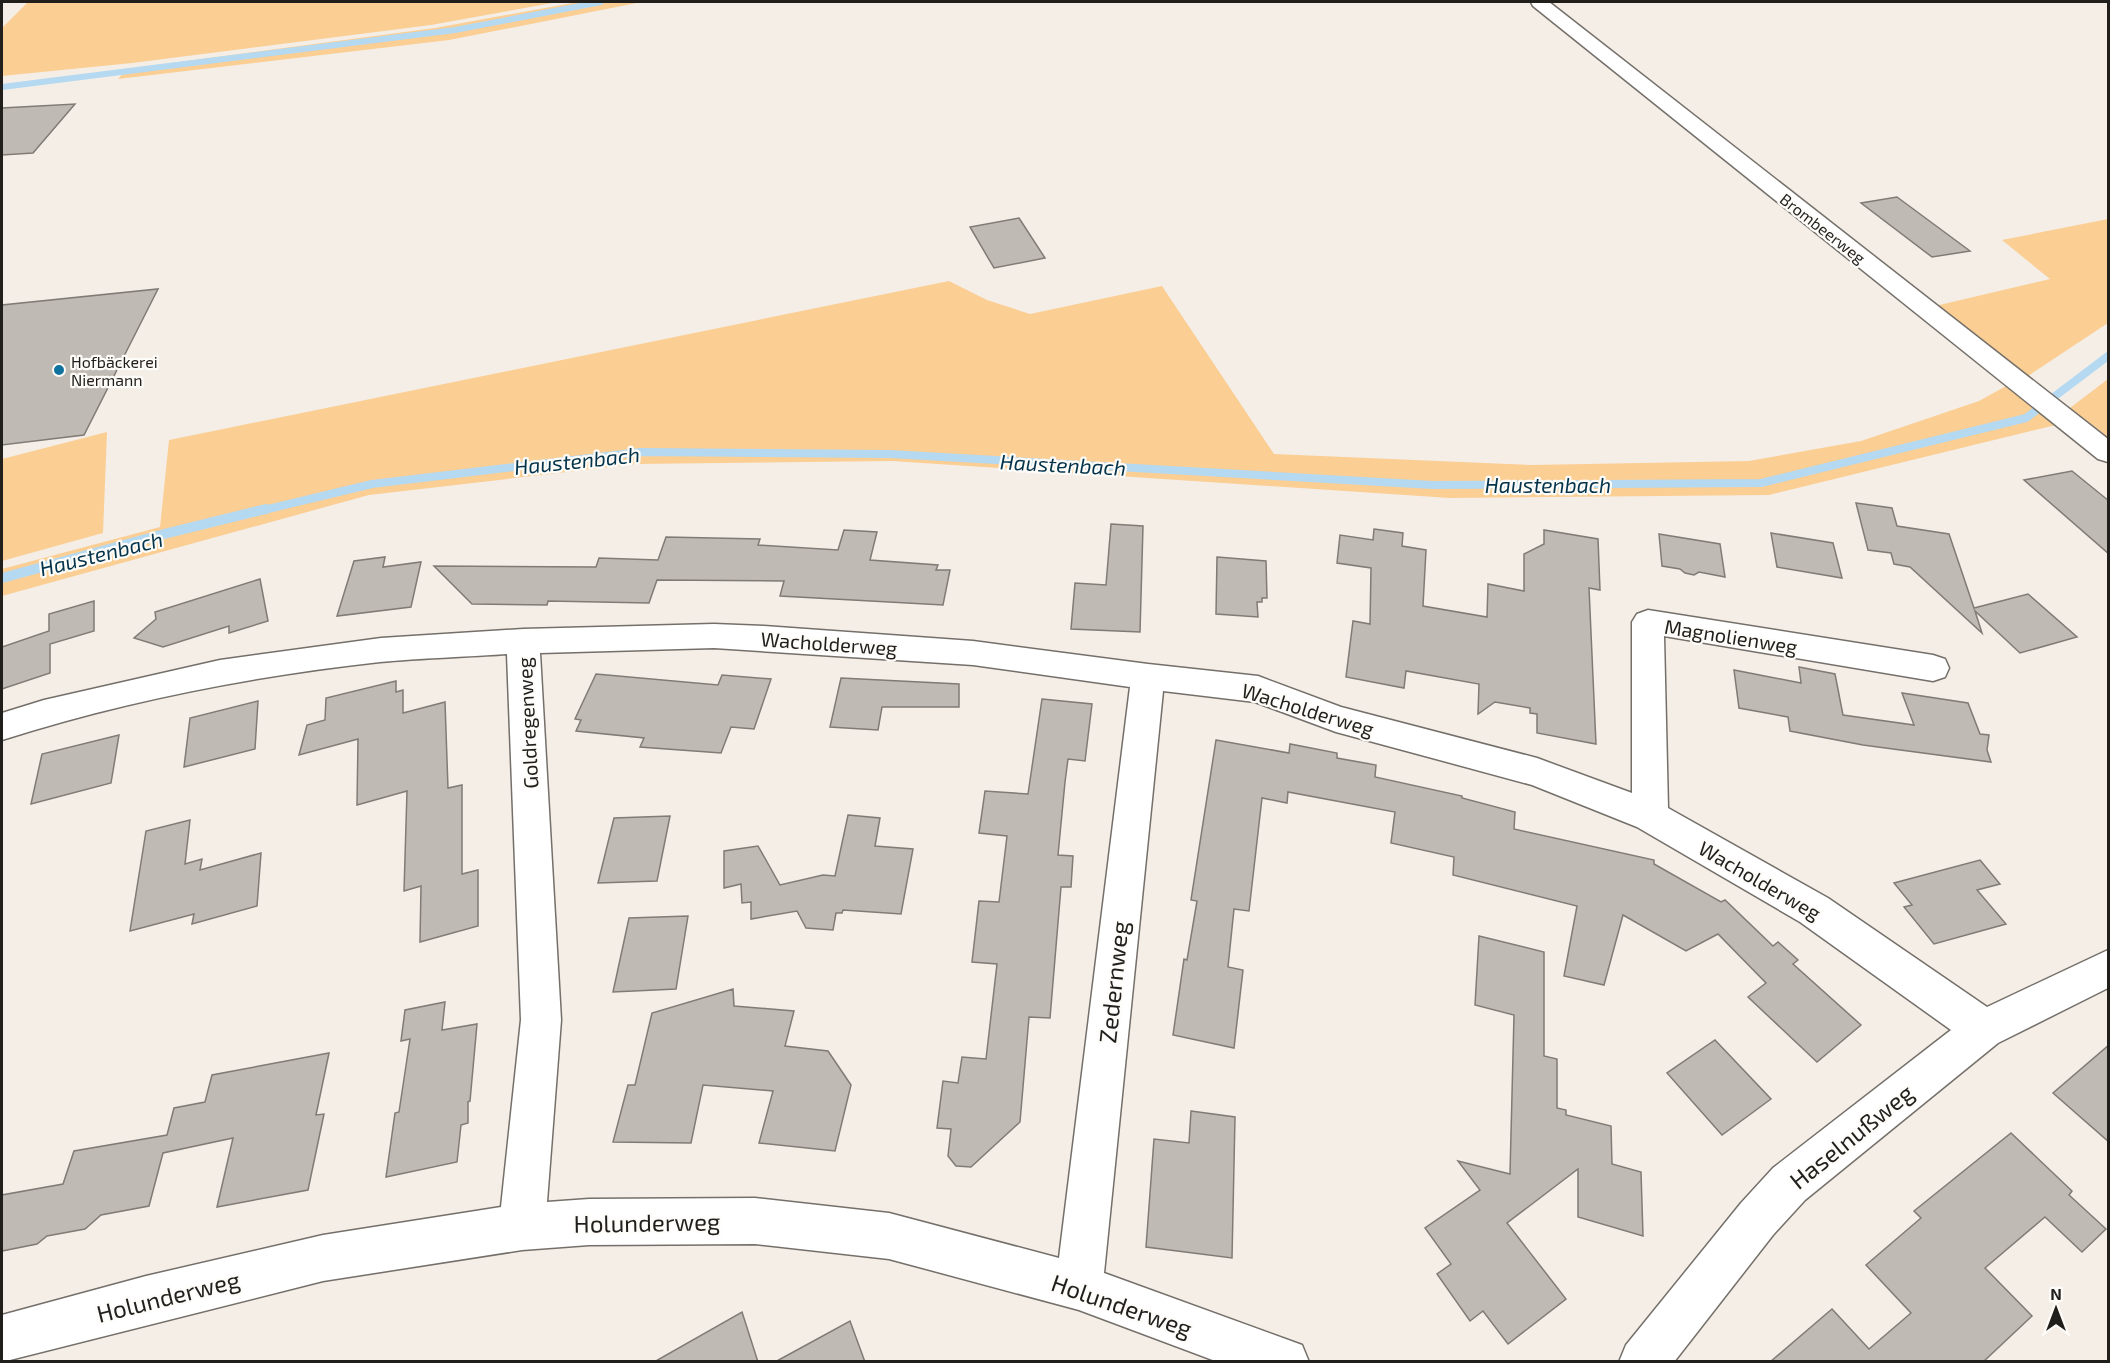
<svg xmlns="http://www.w3.org/2000/svg" width="2110" height="1363" viewBox="0 0 2110 1363" font-family="'Exo 2',sans-serif">
  <rect width="100%" height="100%" fill="#f4eee7"/>
  <!-- green -->
  <g fill="#fbce94">
    <path d="M 28,2 L 558,2 L 431,25 L 132,63 L 2,76 L 2,28 Z"/>
    <path d="M 578,2 L 642,2 L 449,40 L 118,79 L 127,69 L 435,28 Z"/>
    <path d="M 2108,219 L 2108,323 L 2025,378 L 1935,306 L 2050,279 L 2002,240 Z"/>
    <path d="M 949,281 L 987,300 L 1030,314 L 1162,286 L 1274,454 L 1531,465 L 1749,461 L 1861,441 L 1979,401 L 2006,386 L 2056,425 L 1769,495 L 1450,498 L 892,461 L 636,464 L 369,495 L 2,596 L 2,569 L 160,527 L 169,440 Z"/>
    <path d="M 2108,379 L 2108,437 L 2070,408 Z"/>
    <path d="M 107,432 L 103,533 L 2,561 L 2,459 Z"/>
  </g>
  <g fill="none" stroke-linecap="round" stroke-linejoin="round">
    <!-- stream-far2 -->
    <path stroke="#b4d9f1" stroke-width="6" d="M 2,87 L 455,30 L 601,2"/>
    <!-- stream-far1 -->
    <path stroke="#b4d9f1" stroke-width="8" d="M 260,511 L 372,484 L 640,452 L 890,454 L 1433,485 L 1761,483 L 2026,418 L 2108,356"/>
    <!-- stream -->
    <path stroke="#b4d9f1" stroke-width="10" d="M 2,578 L 168,533 L 266,509"/>
  </g>
  <!-- building -->
  <g fill="#c0bab4" stroke="#807b75" stroke-width="1.5">
    <path d="M 75,104 L 33,153 L 2,155 L 2,108 Z"/>
    <path d="M 1897,197 L 1970,251 L 1932,257 L 1861,203 Z"/>
    <path d="M 1019,218 L 1045,258 L 994,268 L 970,227 Z"/>
    <path d="M 158,289 L 84,435 L 2,445 L 2,305 Z"/>
    <path d="M 2072,471 L 2109,501 L 2109,554 L 2024,480 Z"/>
    <path d="M 1856,503 L 1892,508 L 1897,526 L 1949,534 L 1974,608 L 2028,594 L 2077,637 L 2020,653 L 1975,611 L 1982,633 L 1910,567 L 1894,564 L 1891,553 L 1868,550 Z"/>
    <path d="M 1111,524 L 1143,526 L 1140,632 L 1071,629 L 1075,583 L 1106,585 Z"/>
    <path d="M 1374,529 L 1403,533 L 1402,546 L 1426,550 L 1423,606 L 1487,617 L 1488,584 L 1524,591 L 1524,554 L 1544,544 L 1544,530 L 1598,539 L 1600,590 L 1589,588 L 1596,744 L 1537,733 L 1537,714 L 1530,713 L 1530,708 L 1495,702 L 1478,714 L 1479,684 L 1406,671 L 1404,688 L 1346,677 L 1353,621 L 1370,624 L 1371,568 L 1337,563 L 1340,535 L 1373,540 Z"/>
    <path d="M 844,530 L 877,532 L 870,560 L 938,565 L 936,570 L 950,570 L 943,605 L 780,596 L 784,581 L 657,580 L 649,603 L 548,601 L 547,605 L 472,604 L 434,566 L 596,567 L 599,558 L 658,560 L 666,537 L 760,539 L 758,545 L 838,550 Z"/>
    <path d="M 1771,533 L 1833,543 L 1842,578 L 1777,567 Z"/>
    <path d="M 1659,534 L 1720,544 L 1725,577 L 1699,572 L 1694,575 L 1685,573 L 1680,569 L 1662,566 Z"/>
    <path d="M 385,557 L 383,567 L 421,562 L 411,607 L 337,616 L 354,561 Z"/>
    <path d="M 1217,557 L 1266,561 L 1267,598 L 1262,598 L 1262,602 L 1257,602 L 1258,617 L 1216,614 Z"/>
    <path d="M 260,579 L 268,621 L 229,633 L 229,626 L 163,647 L 134,638 L 156,619 L 155,612 Z"/>
    <path d="M 94,601 L 94,631 L 50,644 L 50,673 L 2,689 L 2,647 L 49,631 L 49,614 Z"/>
    <path d="M 1799,667 L 1835,674 L 1843,715 L 1914,725 L 1902,693 L 1968,703 L 1980,734 L 1989,735 L 1987,750 L 1991,762 L 1863,745 L 1790,731 L 1788,717 L 1739,708 L 1734,670 L 1801,683 Z"/>
    <path d="M 596,674 L 718,685 L 722,675 L 771,679 L 754,729 L 731,727 L 721,753 L 640,747 L 644,738 L 576,731 L 581,720 L 575,719 Z"/>
    <path d="M 841,678 L 959,684 L 959,707 L 882,707 L 878,730 L 830,727 Z"/>
    <path d="M 396,681 L 396,692 L 403,690 L 403,713 L 445,702 L 448,788 L 462,785 L 462,874 L 478,870 L 478,926 L 420,942 L 421,886 L 404,891 L 407,791 L 357,805 L 358,739 L 299,755 L 307,725 L 325,720 L 326,698 Z"/>
    <path d="M 1042,699 L 1092,704 L 1085,761 L 1068,759 L 1065,782 L 1058,855 L 1073,856 L 1071,887 L 1061,887 L 1050,1018 L 1029,1017 L 1020,1122 L 971,1167 L 956,1166 L 948,1156 L 951,1129 L 937,1128 L 943,1081 L 958,1083 L 962,1057 L 986,1059 L 997,964 L 972,962 L 979,901 L 999,902 L 1007,836 L 979,833 L 985,791 L 1028,794 Z"/>
    <path d="M 258,701 L 255,749 L 184,767 L 190,718 Z"/>
    <path d="M 119,735 L 111,783 L 31,804 L 42,754 Z"/>
    <path d="M 1216,740 L 1289,753 L 1290,744 L 1337,753 L 1337,758 L 1376,765 L 1375,777 L 1462,796 L 1462,798 L 1515,812 L 1514,829 L 1654,860 L 1654,864 L 1721,902 L 1725,900 L 1773,946 L 1778,942 L 1798,960 L 1793,964 L 1861,1025 L 1817,1062 L 1748,997 L 1766,983 L 1718,934 L 1686,951 L 1623,915 L 1604,985 L 1564,976 L 1577,906 L 1453,875 L 1454,857 L 1391,843 L 1395,812 L 1288,792 L 1287,803 L 1262,798 L 1249,911 L 1234,909 L 1228,967 L 1243,970 L 1234,1048 L 1173,1035 L 1184,959 L 1187,960 L 1197,901 L 1191,900 Z"/>
    <path d="M 848,815 L 880,818 L 875,846 L 913,849 L 901,914 L 843,910 L 842,913 L 836,913 L 833,930 L 806,928 L 797,911 L 751,919 L 751,902 L 742,903 L 741,884 L 724,888 L 724,851 L 758,846 L 780,885 L 823,875 L 835,876 Z"/>
    <path d="M 670,816 L 657,881 L 598,883 L 614,818 Z"/>
    <path d="M 190,820 L 185,864 L 202,859 L 200,870 L 261,853 L 257,906 L 192,924 L 194,914 L 130,931 L 146,831 Z"/>
    <path d="M 1980,860 L 2000,884 L 1977,890 L 2006,924 L 1934,944 L 1904,907 L 1912,905 L 1894,883 Z"/>
    <path d="M 688,916 L 676,989 L 613,992 L 629,918 Z"/>
    <path d="M 1479,936 L 1544,952 L 1544,1056 L 1557,1059 L 1557,1108 L 1566,1110 L 1566,1115 L 1611,1126 L 1612,1164 L 1641,1172 L 1643,1236 L 1578,1217 L 1578,1169 L 1507,1223 L 1566,1299 L 1508,1344 L 1483,1311 L 1470,1321 L 1437,1274 L 1451,1264 L 1425,1228 L 1480,1190 L 1458,1161 L 1510,1174 L 1514,1015 L 1475,1005 Z"/>
    <path d="M 733,989 L 734,1006 L 794,1011 L 785,1046 L 828,1051 L 851,1085 L 835,1151 L 759,1143 L 773,1091 L 703,1085 L 691,1143 L 613,1142 L 628,1085 L 635,1085 L 652,1013 Z"/>
    <path d="M 445,1002 L 442,1030 L 477,1024 L 470,1101 L 468,1102 L 468,1123 L 461,1125 L 457,1162 L 386,1177 L 395,1113 L 399,1112 L 410,1039 L 401,1041 L 405,1010 Z"/>
    <path d="M 1715,1040 L 1771,1099 L 1722,1135 L 1667,1073 Z"/>
    <path d="M 2109,1045 L 2109,1142 L 2053,1093 Z"/>
    <path d="M 329,1053 L 316,1115 L 324,1114 L 308,1190 L 217,1207 L 233,1138 L 163,1153 L 149,1206 L 101,1215 L 85,1229 L 47,1236 L 37,1244 L 2,1251 L 2,1195 L 63,1184 L 74,1151 L 167,1135 L 174,1108 L 205,1102 L 212,1075 Z"/>
    <path d="M 1191,1111 L 1235,1117 L 1232,1258 L 1146,1247 L 1154,1139 L 1189,1143 Z"/>
    <path d="M 2011,1133 L 2072,1191 L 2069,1195 L 2106,1229 L 2082,1252 L 2045,1217 L 1985,1268 L 2032,1316 L 1983,1362 L 1770,1362 L 1832,1309 L 1869,1349 L 1911,1313 L 1866,1265 L 1921,1218 L 1914,1211 Z"/>
    <path d="M 742,1312 L 758,1362 L 654,1362 Z"/>
    <path d="M 850,1321 L 865,1362 L 775,1362 Z"/>
  </g>
  <g fill="none" stroke-linecap="round" stroke-linejoin="round">
    <!-- minor casing -->
    <g stroke="#746f69" stroke-width="3">
      <g id="minor">
        <path d="M 1531,2 L 1549,2 L 2108,439 L 2108,462 L 2098,459 L 1533,6 Z"/>
        <path d="M 1648,610 L 1933,655 L 1945,659 L 1949,668 L 1945,677 L 1933,681 L 1664,636 L 1668,808 L 1828,898 L 1987,1007 L 2108,950 L 2108,988 L 1998,1043 L 1805,1200 L 1773,1235 L 1674,1362 L 1619,1362 L 1626,1345 L 1741,1203 L 1773,1168 L 1951,1030 L 1800,922 L 1637,827 L 1532,785 L 1336,732 L 1255,702 L 1163,691 L 1104,1273 L 1302,1345 L 1309,1362 L 1218,1362 L 1079,1310 L 889,1259 L 755,1244 L 589,1245 L 522,1250 L 323,1281 L 2,1362 L 2,1315 L 146,1276 L 323,1235 L 501,1207 L 521,1020 L 507,654 C 465,657 422,658 380,662 C 253,676 124,701 2,740 L 2,713 L 44,700 L 220,660 L 381,638 L 523,629 L 714,624 L 764,626 L 973,641 L 1148,664 L 1258,676 L 1341,707 L 1537,758 L 1632,793 L 1632,622 L 1637,614 ZM 714,648 L 973,665 L 1130,687 L 1059,1258 L 889,1213 L 755,1198 L 589,1199 L 547,1202 L 561,1020 L 540,653 Z"/>
      </g>
    </g>
    <!-- minor -->
    <use href="#minor" fill="#fff" fill-rule="evenodd"/>
  </g>
  <!-- markers -->
  <circle fill="#0e719e" stroke="#fefcf9" stroke-width="2" cx="59" cy="370" r="6"/>
  <g text-anchor="middle" dominant-baseline="central" stroke-width="4.5" stroke-linejoin="round" paint-order="stroke">
    <!-- far-street labels -->
    <g font-size="16" fill="#211f1c" stroke="#fefcf9">
      <text transform="translate(1823 228) rotate(38)">Brombeerweg</text>
    </g>
    <!-- far-poi labels -->
    <g font-size="16" fill="#211f1c" stroke="#fefcf9" text-anchor="start">
      <text x="71" y="361">Hofbäckerei<tspan x="71" dy="18">Niermann</tspan></text>
    </g>
    <!-- street labels -->
    <g font-size="20" fill="#211f1c" stroke="#fefcf9">
      <text transform="translate(1731 636) rotate(9)">Magnolienweg</text>
      <text transform="translate(829 643) rotate(4)">Wacholderweg</text>
      <text transform="translate(1308 709) rotate(17)">Wacholderweg</text>
      <text transform="translate(527 723) rotate(-93)">Goldregenweg</text>
      <text transform="translate(1760 880) rotate(30)">Wacholderweg</text>
    </g>
    <!-- water labels -->
    <g font-size="21" font-style="italic" fill="#04344b" stroke="#fefcf9">
      <text transform="translate(577 460) rotate(-6)">Haustenbach</text>
      <text transform="translate(1063 464) rotate(3)">Haustenbach</text>
      <text x="1548" y="484">Haustenbach</text>
      <text transform="translate(101 553) rotate(-14)">Haustenbach</text>
    </g>
    <!-- near-street labels -->
    <g font-size="24" fill="#211f1c" stroke="#fefcf9">
      <text transform="translate(1113 982) rotate(-84)">Zedernweg</text>
      <text transform="translate(1851 1136) rotate(-39)">Haselnußweg</text>
      <text transform="translate(647 1222) rotate(-1)">Holunderweg</text>
      <text transform="translate(168 1296) rotate(-14)">Holunderweg</text>
      <text transform="translate(1122 1305) rotate(19)">Holunderweg</text>
    </g>
  </g>
  <!-- border -->
  <rect width="2110" height="1363" fill="none" stroke="#211f1c" stroke-width="6"/>
  <!-- north arrow -->
  <g transform="translate(2056 1309)" stroke="#fefcf9" stroke-width="4.5" paint-order="stroke">
  <path d="M0-4.5L10 22L0 15L-10 22Z" fill="#211f1c"/>
  <text y="-9" font-size="16" font-weight="bold" text-anchor="middle" fill="#211f1c">N</text>
  </g>
</svg>
